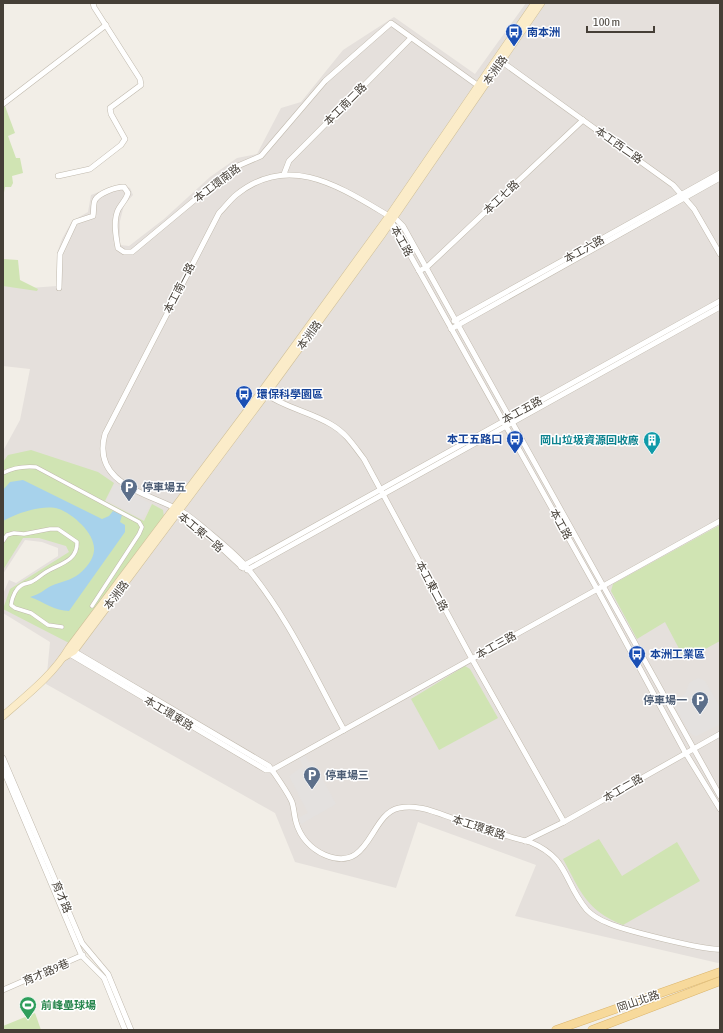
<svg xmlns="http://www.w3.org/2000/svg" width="723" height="1033" viewBox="0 0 723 1033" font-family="'Asap Condensed','Noto Sans TC',sans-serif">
  <rect width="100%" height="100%" fill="#f2eee7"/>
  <!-- industrial -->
  <path fill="#e5e0dc" d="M 526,3 L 720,3 L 720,962 L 718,963 L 515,916 L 536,865 L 418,822 L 396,888 L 295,862 L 275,813 L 46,684 L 50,642 L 3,613 L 3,594 L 9,580 L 16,583 L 58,556 L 58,548 L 42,542 L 25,540 L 3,574 L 3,451 L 20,420 L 30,369 L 3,366 L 3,285 L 30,288 L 57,286 L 57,253 L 62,239 L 72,221 L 88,212 L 91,195 L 120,184 L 130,188 L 133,195 L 124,205 L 120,221 L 120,245 L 129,246 L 164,219 L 210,177 L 237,158 L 257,154 L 281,108 L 301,102 L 343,50 L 394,17 L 475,74 Z"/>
  <!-- green -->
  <g fill="#d0e4b3">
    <path d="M 3,106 L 5,106 L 15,133 L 8,136 L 16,158 L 20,158 L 23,173 L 12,176 L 13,183 L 11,187 L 5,187 L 3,198 Z"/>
    <path d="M 3,259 L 18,260 L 20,280 L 38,289 L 37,291 L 3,286 Z"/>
    <path d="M 31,450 L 98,472 L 114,483 L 105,501 L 144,521 L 152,504 L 163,510 L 164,517 L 69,643 L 3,609 L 10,589 L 69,552 L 66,546 L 39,538 L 23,538 L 3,570 L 3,462 L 8,455 Z"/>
    <path d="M 720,525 L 720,641 L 685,660 L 665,622 L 637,639 L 611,591 L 613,584 Z"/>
    <path d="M 465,666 L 470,669 L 498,718 L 439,750 L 411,699 Z"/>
    <path d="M 599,839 L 622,876 L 677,842 L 700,881 L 623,925 C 586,910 581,892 563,859 Z"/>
    <path d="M 35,1013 L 41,1030 L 3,1030 L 3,1026 Z"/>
  </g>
  <!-- parking -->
  <g fill="#e4e1df">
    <path d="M 115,484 L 151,504 L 142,519 L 107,500 Z"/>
    <path d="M 698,678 L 705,681 L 720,707 L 720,724 L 696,736 L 690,733 L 672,702 L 685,694 L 689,683 Z"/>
    <path d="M 305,755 L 309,762 L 313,761 L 336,804 L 301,824 L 298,818 L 308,813 L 289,776 L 303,766 L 299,758 Z"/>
  </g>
  <!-- water -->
  <path fill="#a7d2eb" d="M 23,480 L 102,519 L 109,516 L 113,511 L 122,515 L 120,522 L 125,525 L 125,532 L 69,611 C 55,611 44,602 30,597 C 41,594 43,590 51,586 C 60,582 72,580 79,574 C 86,568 93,560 94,551 C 96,534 73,514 59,509 C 43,504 17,513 3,521 L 3,490 L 10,482 Z"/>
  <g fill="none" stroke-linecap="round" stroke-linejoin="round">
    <!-- pedestrian casing -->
    <g stroke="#c0b9ad" stroke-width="4.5">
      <g id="pedestrian">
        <path d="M 3,473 C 14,467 24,466 36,467 L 139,522 L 142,527 L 139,534 L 92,606"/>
        <path d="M 3,541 L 7,535 L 14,533 L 24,534 L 50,529 L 58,529 L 77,542 C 78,561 59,564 46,572 C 41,575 37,579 33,581 C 30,583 27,583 24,584 C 16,587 12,597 11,605 L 15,608 L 31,613 L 48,625 L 62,627"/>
      </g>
    </g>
    <!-- minor casing -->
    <g stroke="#c0b9ad" stroke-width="6">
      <g id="minor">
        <path d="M 498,59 L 673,185 L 694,209 L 720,254"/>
        <path d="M 3,104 L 106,25"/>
        <path d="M 284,174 L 289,161 L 411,38"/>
        <path d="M 58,176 L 90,169 L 121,145 L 125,139 L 111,114 L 110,108 L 141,85 L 140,79 L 94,7 L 93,3"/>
        <path d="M 390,219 L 597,589 L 685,752 L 720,809"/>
        <path d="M 419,271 L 427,267 L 583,120"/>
        <path d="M 59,288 L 60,254 L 75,222 L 93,216 C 94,211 93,204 95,200 C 99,193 116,187 124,187 L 128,193 C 126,200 121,204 118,210 C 113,221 116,237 118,248 L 124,252 L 132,252 L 233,168 L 261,156 L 325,81 L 391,23 L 480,87"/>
        <path d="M 454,321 L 720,173"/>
        <path d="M 451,329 L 720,178"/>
        <path d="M 264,393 C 285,408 311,412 332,425 C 346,433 354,446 364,459 L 472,659 L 564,822"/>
        <path d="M 176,511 L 215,542 L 243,568"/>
        <path d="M 241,567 L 720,301"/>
        <path d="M 247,570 L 720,307"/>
        <path d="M 72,650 L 269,766 C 275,774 288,793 292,802 C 294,808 294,815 296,822 C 300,837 311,849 325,855 C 371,874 369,814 399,808 C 417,804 435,812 452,818 C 478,826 503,836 530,842 C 570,859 563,882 587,910 C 593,916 600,920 608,923 C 623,930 707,951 720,949"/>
        <path d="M 68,653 L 266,770 L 272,770 L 720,521"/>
        <path d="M 344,730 C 313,673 286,613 244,564 C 232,551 218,540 205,529 C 198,523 190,516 181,511 C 148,493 91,484 105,434 L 219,213 C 225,207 230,200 236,195 C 289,152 340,187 389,216 L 394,217 L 403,226 L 720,796"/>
        <path d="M 3,758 L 82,943 L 108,974 L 131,1030"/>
        <path d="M 3,769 L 78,947 L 82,956 L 104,978 L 125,1030"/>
        <path d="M 525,841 L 564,822 L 720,734"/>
        <path d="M 3,990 L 83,955"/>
      </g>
    </g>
    <!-- secondary casing -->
    <g stroke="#cfbf99" stroke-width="8">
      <g id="secondary">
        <path d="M 64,657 L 74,651 L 266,394 L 381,236 L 541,3"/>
        <path d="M 3,716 C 27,695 53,675 69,648 L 262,391 L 389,216 L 535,3"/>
      </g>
    </g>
    <!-- primary casing -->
    <g stroke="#dbb56c" stroke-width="9">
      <g id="primary">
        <path d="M 556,1030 L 720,972"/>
        <path d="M 592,1030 L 720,981"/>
      </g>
    </g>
    <!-- pedestrian -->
    <use href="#pedestrian" stroke="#fff" stroke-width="3.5"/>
    <!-- minor -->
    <use href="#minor" stroke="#fff" stroke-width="5"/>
    <!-- secondary -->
    <use href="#secondary" stroke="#fbecc9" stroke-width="7"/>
    <!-- primary -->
    <use href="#primary" stroke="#f7d99b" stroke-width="8"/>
  </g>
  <!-- icons -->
  <defs>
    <g id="bus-pin" transform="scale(0.9)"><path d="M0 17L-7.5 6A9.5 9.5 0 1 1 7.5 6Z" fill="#1a4fb4" stroke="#fff"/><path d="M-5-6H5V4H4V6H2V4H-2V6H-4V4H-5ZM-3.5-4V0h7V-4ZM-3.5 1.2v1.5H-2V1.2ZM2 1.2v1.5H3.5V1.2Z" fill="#fff"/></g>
    <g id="building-pin" transform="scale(0.9)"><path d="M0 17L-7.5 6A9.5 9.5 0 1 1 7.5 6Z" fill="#0f9aa8" stroke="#fff"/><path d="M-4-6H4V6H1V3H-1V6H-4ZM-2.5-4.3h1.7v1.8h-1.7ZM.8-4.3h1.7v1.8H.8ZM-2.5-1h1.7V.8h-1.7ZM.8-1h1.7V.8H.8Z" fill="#fff"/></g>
    <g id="parking-pin" transform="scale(0.9)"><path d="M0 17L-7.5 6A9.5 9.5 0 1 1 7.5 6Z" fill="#5c6f8a" stroke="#fff"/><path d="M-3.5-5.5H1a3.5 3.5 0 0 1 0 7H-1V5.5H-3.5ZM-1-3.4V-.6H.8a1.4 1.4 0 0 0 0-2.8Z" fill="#fff"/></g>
    <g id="stadium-pin" transform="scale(0.9)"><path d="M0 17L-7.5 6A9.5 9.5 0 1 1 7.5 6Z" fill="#2e9e5b" stroke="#fff"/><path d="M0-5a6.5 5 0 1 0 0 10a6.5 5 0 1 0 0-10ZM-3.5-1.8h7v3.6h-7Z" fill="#fff"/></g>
  </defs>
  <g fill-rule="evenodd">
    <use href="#bus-pin" x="514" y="32"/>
    <use href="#bus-pin" x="244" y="394"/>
    <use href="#bus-pin" x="515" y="439"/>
    <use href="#building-pin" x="652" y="440"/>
    <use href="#parking-pin" x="129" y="487"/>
    <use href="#bus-pin" x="637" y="654"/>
    <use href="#parking-pin" x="700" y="700"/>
    <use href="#parking-pin" x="312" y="775"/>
    <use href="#stadium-pin" x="28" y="1005"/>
  </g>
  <g text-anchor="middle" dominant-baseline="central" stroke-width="3" stroke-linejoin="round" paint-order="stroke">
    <!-- transit labels -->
    <g font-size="11" font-weight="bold" fill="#164399" stroke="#fff" text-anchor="start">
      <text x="527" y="32">南本洲</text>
      <text x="257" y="394">環保科學園區</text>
      <text x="502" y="439" text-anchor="end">本工五路口</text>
      <text x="650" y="654">本洲工業區</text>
    </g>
    <!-- street labels -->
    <g font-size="11" fill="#453f37" stroke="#fff">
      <text transform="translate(495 70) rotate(-55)">本洲路</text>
      <text transform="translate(345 104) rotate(-45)">本工南二路</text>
      <text transform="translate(619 145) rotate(35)">本工西二路</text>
      <text transform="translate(217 183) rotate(-37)">本工環南路</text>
      <text transform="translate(501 197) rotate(-43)">本工七路</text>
      <text transform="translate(402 241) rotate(61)">本工路</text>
      <text transform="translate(584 249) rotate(-29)">本工六路</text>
      <text transform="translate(179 288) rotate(-63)">本工南一路</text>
      <text transform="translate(309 335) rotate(-54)">本洲路</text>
      <text transform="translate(522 410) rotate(-29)">本工五路</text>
      <text transform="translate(561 524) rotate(61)">本工路</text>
      <text transform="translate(201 532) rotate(40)">本工東一路</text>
      <text transform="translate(432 586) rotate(62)">本工東二路</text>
      <text transform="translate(116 595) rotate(-53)">本洲路</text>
      <text transform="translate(496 645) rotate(-29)">本工三路</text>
      <text transform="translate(169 713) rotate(31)">本工環東路</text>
      <text transform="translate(623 788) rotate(-30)">本工二路</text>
      <text transform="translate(479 827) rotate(18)">本工環東路</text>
      <text transform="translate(62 897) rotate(67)">育才路</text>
      <text transform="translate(46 972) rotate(-23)">育才路9巷</text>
      <text transform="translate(638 1001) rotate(-19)">岡山北路</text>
    </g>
    <!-- culture labels -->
    <g font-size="11" font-weight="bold" fill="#0d838f" stroke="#fff" text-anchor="end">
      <text x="639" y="440">岡山垃圾資源回收廠</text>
    </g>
    <!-- service labels -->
    <g font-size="11" font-weight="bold" fill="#4e5e75" stroke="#fff" text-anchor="start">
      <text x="142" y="487">停車場五</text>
      <text x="687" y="700" text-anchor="end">停車場一</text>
      <text x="325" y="775">停車場三</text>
    </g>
    <!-- leisure labels -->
    <g font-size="11" font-weight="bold" fill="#27864d" stroke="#fff" text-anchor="start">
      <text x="41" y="1005">前峰壘球場</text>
    </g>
  </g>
  <!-- border -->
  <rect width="723" height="1033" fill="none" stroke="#453f37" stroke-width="8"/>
  <!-- scale -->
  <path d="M587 26v6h67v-6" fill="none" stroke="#453f37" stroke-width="2"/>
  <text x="593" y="26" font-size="12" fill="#453f37" stroke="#ffffff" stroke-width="3" paint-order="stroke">100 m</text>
</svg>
